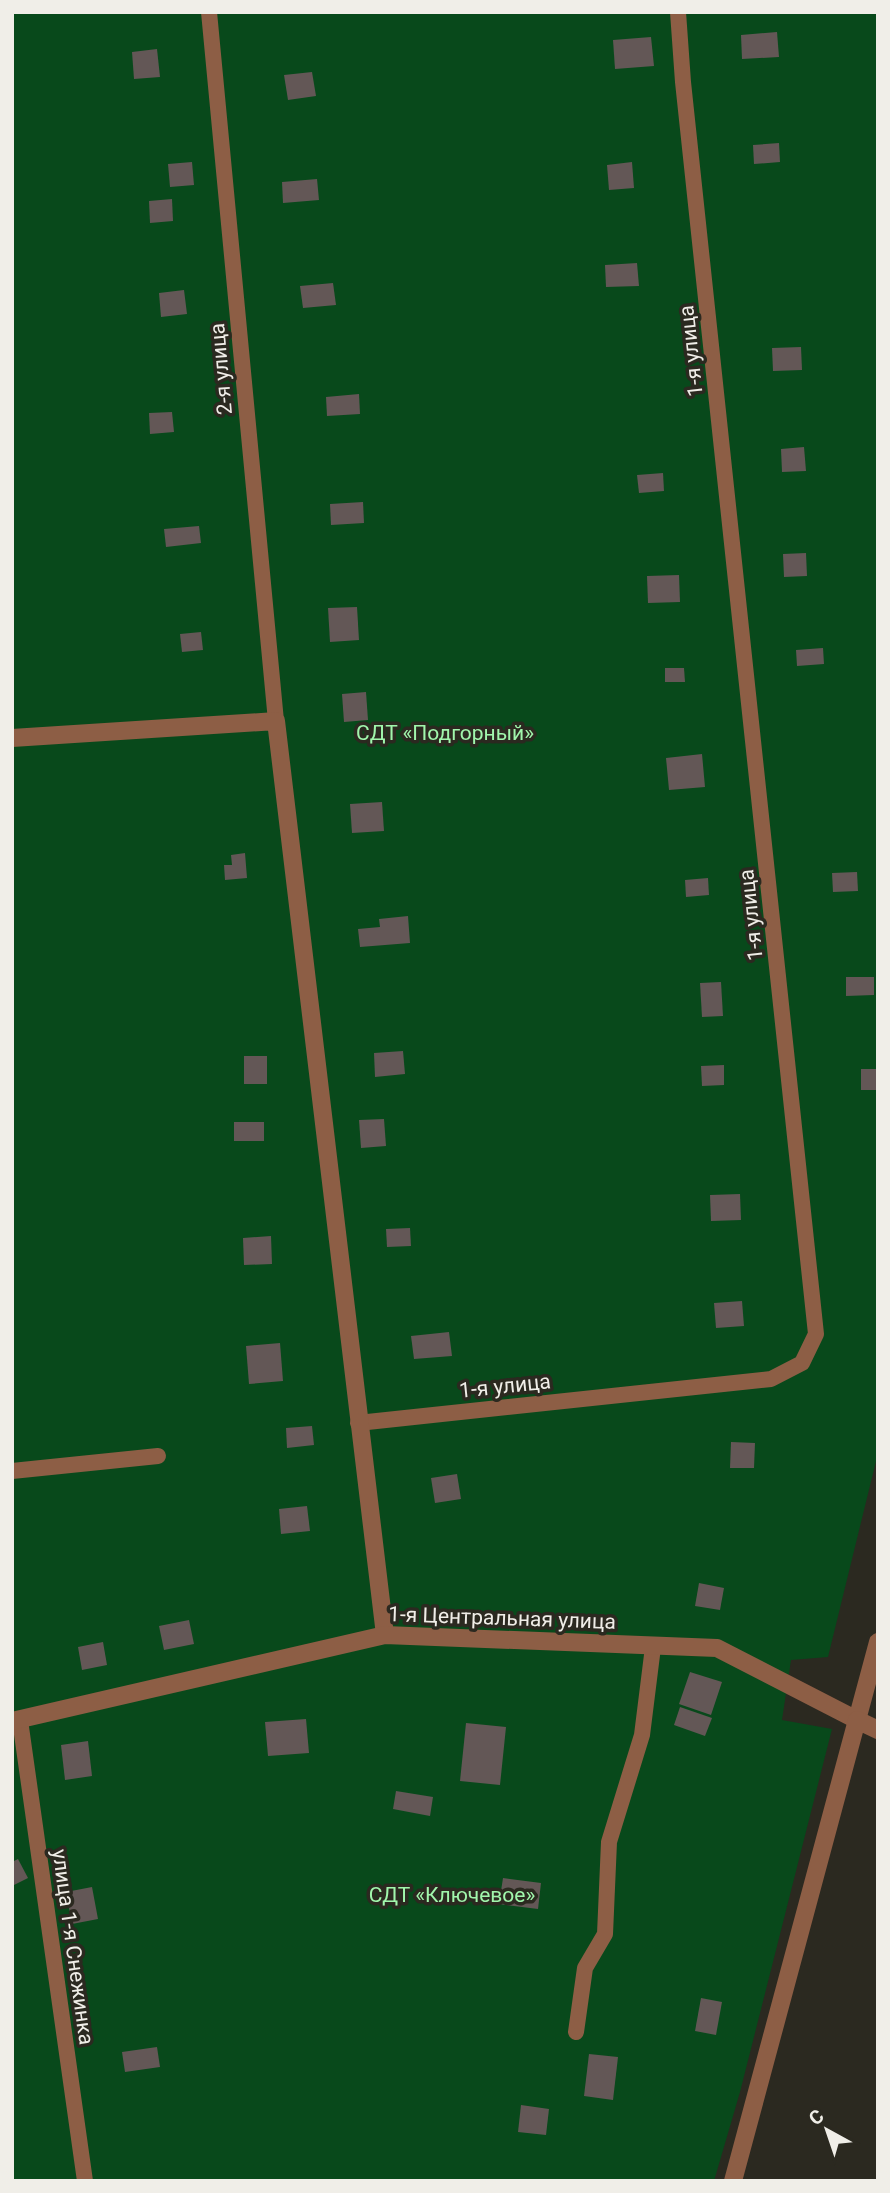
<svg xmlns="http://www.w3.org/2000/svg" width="890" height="2193" viewBox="0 0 890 2193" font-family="Roboto,sans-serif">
  <rect width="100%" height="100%" fill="#2b2920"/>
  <!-- green -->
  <path fill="#08491b" d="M 12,12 L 878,12 L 878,1453 L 828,1657 L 791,1660 L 782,1720 L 832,1729 L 740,2092 L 714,2181 L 12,2181 Z"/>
  <!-- building -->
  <g fill="#635756">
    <path d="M 777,32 L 779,57 L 742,59 L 741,35 Z"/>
    <path d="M 651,37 L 654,66 L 615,69 L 613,40 Z"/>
    <path d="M 157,49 L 160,77 L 134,79 L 132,52 Z"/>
    <path d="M 312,72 L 316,96 L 288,100 L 284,75 Z"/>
    <path d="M 779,143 L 780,162 L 754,164 L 753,145 Z"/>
    <path d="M 192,162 L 194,185 L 170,187 L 168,164 Z"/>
    <path d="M 632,162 L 634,188 L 609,190 L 607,165 Z"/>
    <path d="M 317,179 L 319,200 L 283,203 L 282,182 Z"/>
    <path d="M 172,199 L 173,221 L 150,223 L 149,201 Z"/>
    <path d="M 637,263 L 639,286 L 606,287 L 605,265 Z"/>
    <path d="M 333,283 L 336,305 L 303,308 L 300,286 Z"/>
    <path d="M 184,290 L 187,314 L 161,317 L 159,293 Z"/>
    <path d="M 801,347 L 802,370 L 773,371 L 772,348 Z"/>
    <path d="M 359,394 L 360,414 L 327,416 L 326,397 Z"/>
    <path d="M 172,412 L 174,432 L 150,434 L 149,413 Z"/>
    <path d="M 804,447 L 806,471 L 782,472 L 781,449 Z"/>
    <path d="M 663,473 L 664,491 L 639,493 L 637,475 Z"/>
    <path d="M 363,502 L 364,523 L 331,525 L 330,504 Z"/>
    <path d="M 199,526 L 201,543 L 166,547 L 164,529 Z"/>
    <path d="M 806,553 L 807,576 L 784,577 L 783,554 Z"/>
    <path d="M 679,575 L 680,602 L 648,603 L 647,576 Z"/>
    <path d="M 357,607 L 359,640 L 330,642 L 328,608 Z"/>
    <path d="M 201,632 L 203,650 L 182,652 L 180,634 Z"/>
    <path d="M 823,648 L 824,664 L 797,666 L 796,650 Z"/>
    <path d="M 665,668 L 684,668 L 685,682 L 665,682 Z"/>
    <path d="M 366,692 L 368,720 L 344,722 L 342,694 Z"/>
    <path d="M 702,754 L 705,787 L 669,790 L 666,758 Z"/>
    <path d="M 382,802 L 384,831 L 352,833 L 350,804 Z"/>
    <path d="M 245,853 L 247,878 L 225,880 L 224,865 L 232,865 L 231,855 Z"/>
    <path d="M 857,872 L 858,891 L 833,892 L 832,873 Z"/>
    <path d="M 708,878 L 709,895 L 686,897 L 685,880 Z"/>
    <path d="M 408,916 L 410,943 L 360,947 L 358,929 L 380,927 L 379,919 Z"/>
    <path d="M 846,977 L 874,977 L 874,995 L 846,996 Z"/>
    <path d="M 721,982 L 723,1016 L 702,1017 L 700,983 Z"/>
    <path d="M 403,1051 L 405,1074 L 375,1077 L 374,1053 Z"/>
    <rect x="244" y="1056" width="23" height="28"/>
    <path d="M 724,1065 L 724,1085 L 702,1086 L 701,1066 Z"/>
    <rect x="861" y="1069" width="17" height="21"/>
    <path d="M 384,1119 L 386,1146 L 361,1148 L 359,1120 Z"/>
    <rect x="234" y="1122" width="30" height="19"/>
    <path d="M 740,1194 L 741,1220 L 711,1221 L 710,1195 Z"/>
    <path d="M 410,1228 L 411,1246 L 387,1247 L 386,1229 Z"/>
    <path d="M 271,1236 L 272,1264 L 244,1265 L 243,1238 Z"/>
    <path d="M 742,1301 L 744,1326 L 716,1328 L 714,1303 Z"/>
    <path d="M 449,1332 L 452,1356 L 414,1359 L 411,1336 Z"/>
    <path d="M 280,1343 L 283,1381 L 249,1384 L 246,1346 Z"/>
    <path d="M 312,1426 L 314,1445 L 287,1448 L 286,1428 Z"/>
    <path d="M 731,1442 L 755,1443 L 754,1468 L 730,1468 Z"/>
    <path d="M 457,1474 L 461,1499 L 435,1503 L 431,1478 Z"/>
    <path d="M 307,1506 L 310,1531 L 281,1534 L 279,1509 Z"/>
    <path d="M 699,1583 L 724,1588 L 720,1610 L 695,1606 Z"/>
    <path d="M 189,1620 L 194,1644 L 164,1650 L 159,1626 Z"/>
    <path d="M 103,1642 L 107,1665 L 82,1670 L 78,1647 Z"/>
    <path d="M 690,1672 L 722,1682 L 711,1715 L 679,1704 Z"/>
    <path d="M 680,1707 L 712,1718 L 705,1736 L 674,1725 Z"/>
    <path d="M 306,1719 L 309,1753 L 268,1756 L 265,1722 Z"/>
    <path d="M 466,1723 L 506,1727 L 500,1785 L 460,1781 Z"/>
    <path d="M 88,1741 L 92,1776 L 65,1780 L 61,1745 Z"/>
    <path d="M 396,1791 L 433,1797 L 430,1816 L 393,1809 Z"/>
    <path d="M 18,1859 L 28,1878 L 12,1886 L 12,1862 Z"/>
    <path d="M 503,1878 L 541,1883 L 538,1909 L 499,1904 Z"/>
    <path d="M 92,1887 L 98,1919 L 72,1924 L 66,1892 Z"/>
    <path d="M 701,1998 L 722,2002 L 716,2035 L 695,2031 Z"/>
    <path d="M 157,2047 L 160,2067 L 125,2072 L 122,2052 Z"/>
    <path d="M 589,2054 L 618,2057 L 613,2100 L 584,2096 Z"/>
    <path d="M 521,2105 L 549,2109 L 546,2135 L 518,2132 Z"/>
  </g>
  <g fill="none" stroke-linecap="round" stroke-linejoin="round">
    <!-- service -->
    <g stroke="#8d5e45" stroke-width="16">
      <path d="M 209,12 L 276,721"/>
      <path d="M 358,1423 L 771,1379 L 802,1363 L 816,1334 L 683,82 L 678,12"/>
      <path d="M 12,1471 L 158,1456"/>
      <path d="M 20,1720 L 85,2181"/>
      <path d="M 576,2032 L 585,1968 L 605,1934 L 609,1842 L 642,1735 L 653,1647"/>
    </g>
    <!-- minor -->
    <g stroke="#8d5e45" stroke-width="18">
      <path d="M 12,738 L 276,721 L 385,1635"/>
      <path d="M 12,1721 L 385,1635 L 717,1648 L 857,1720 L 878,1642"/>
    </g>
    <!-- tertiary -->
    <path stroke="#8d5e45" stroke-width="18" d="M 733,2181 L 857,1720 L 878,1730"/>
  </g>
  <g text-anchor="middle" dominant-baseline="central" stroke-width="7" stroke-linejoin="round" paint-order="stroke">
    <!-- street labels -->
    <g font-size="21" fill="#f0eee8" stroke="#2b2920">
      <text transform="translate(691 351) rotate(-96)">1-я улица</text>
      <text transform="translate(221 369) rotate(-95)">2-я улица</text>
      <text transform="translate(751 915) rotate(-96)">1-я улица</text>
      <text transform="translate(505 1386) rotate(-6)">1-я улица</text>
      <text transform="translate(502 1618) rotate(2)">1-я Центральная улица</text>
      <text transform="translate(73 1947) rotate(82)">улица 1-я Снежинка</text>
    </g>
    <!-- park labels -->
    <g font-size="21" fill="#a1f6ac" stroke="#2b2920">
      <text x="445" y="733">СДТ «Подгорный»</text>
      <text x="452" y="1895">СДТ «Ключевое»</text>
    </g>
  </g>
  <!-- border -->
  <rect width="890" height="2193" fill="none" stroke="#f0eee8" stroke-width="28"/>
  <!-- north arrow -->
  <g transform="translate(827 2130) rotate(320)" stroke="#2b2920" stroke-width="5" paint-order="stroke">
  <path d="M0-5L12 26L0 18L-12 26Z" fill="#f0eee8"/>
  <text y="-10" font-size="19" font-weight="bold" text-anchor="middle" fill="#f0eee8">С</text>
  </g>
</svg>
